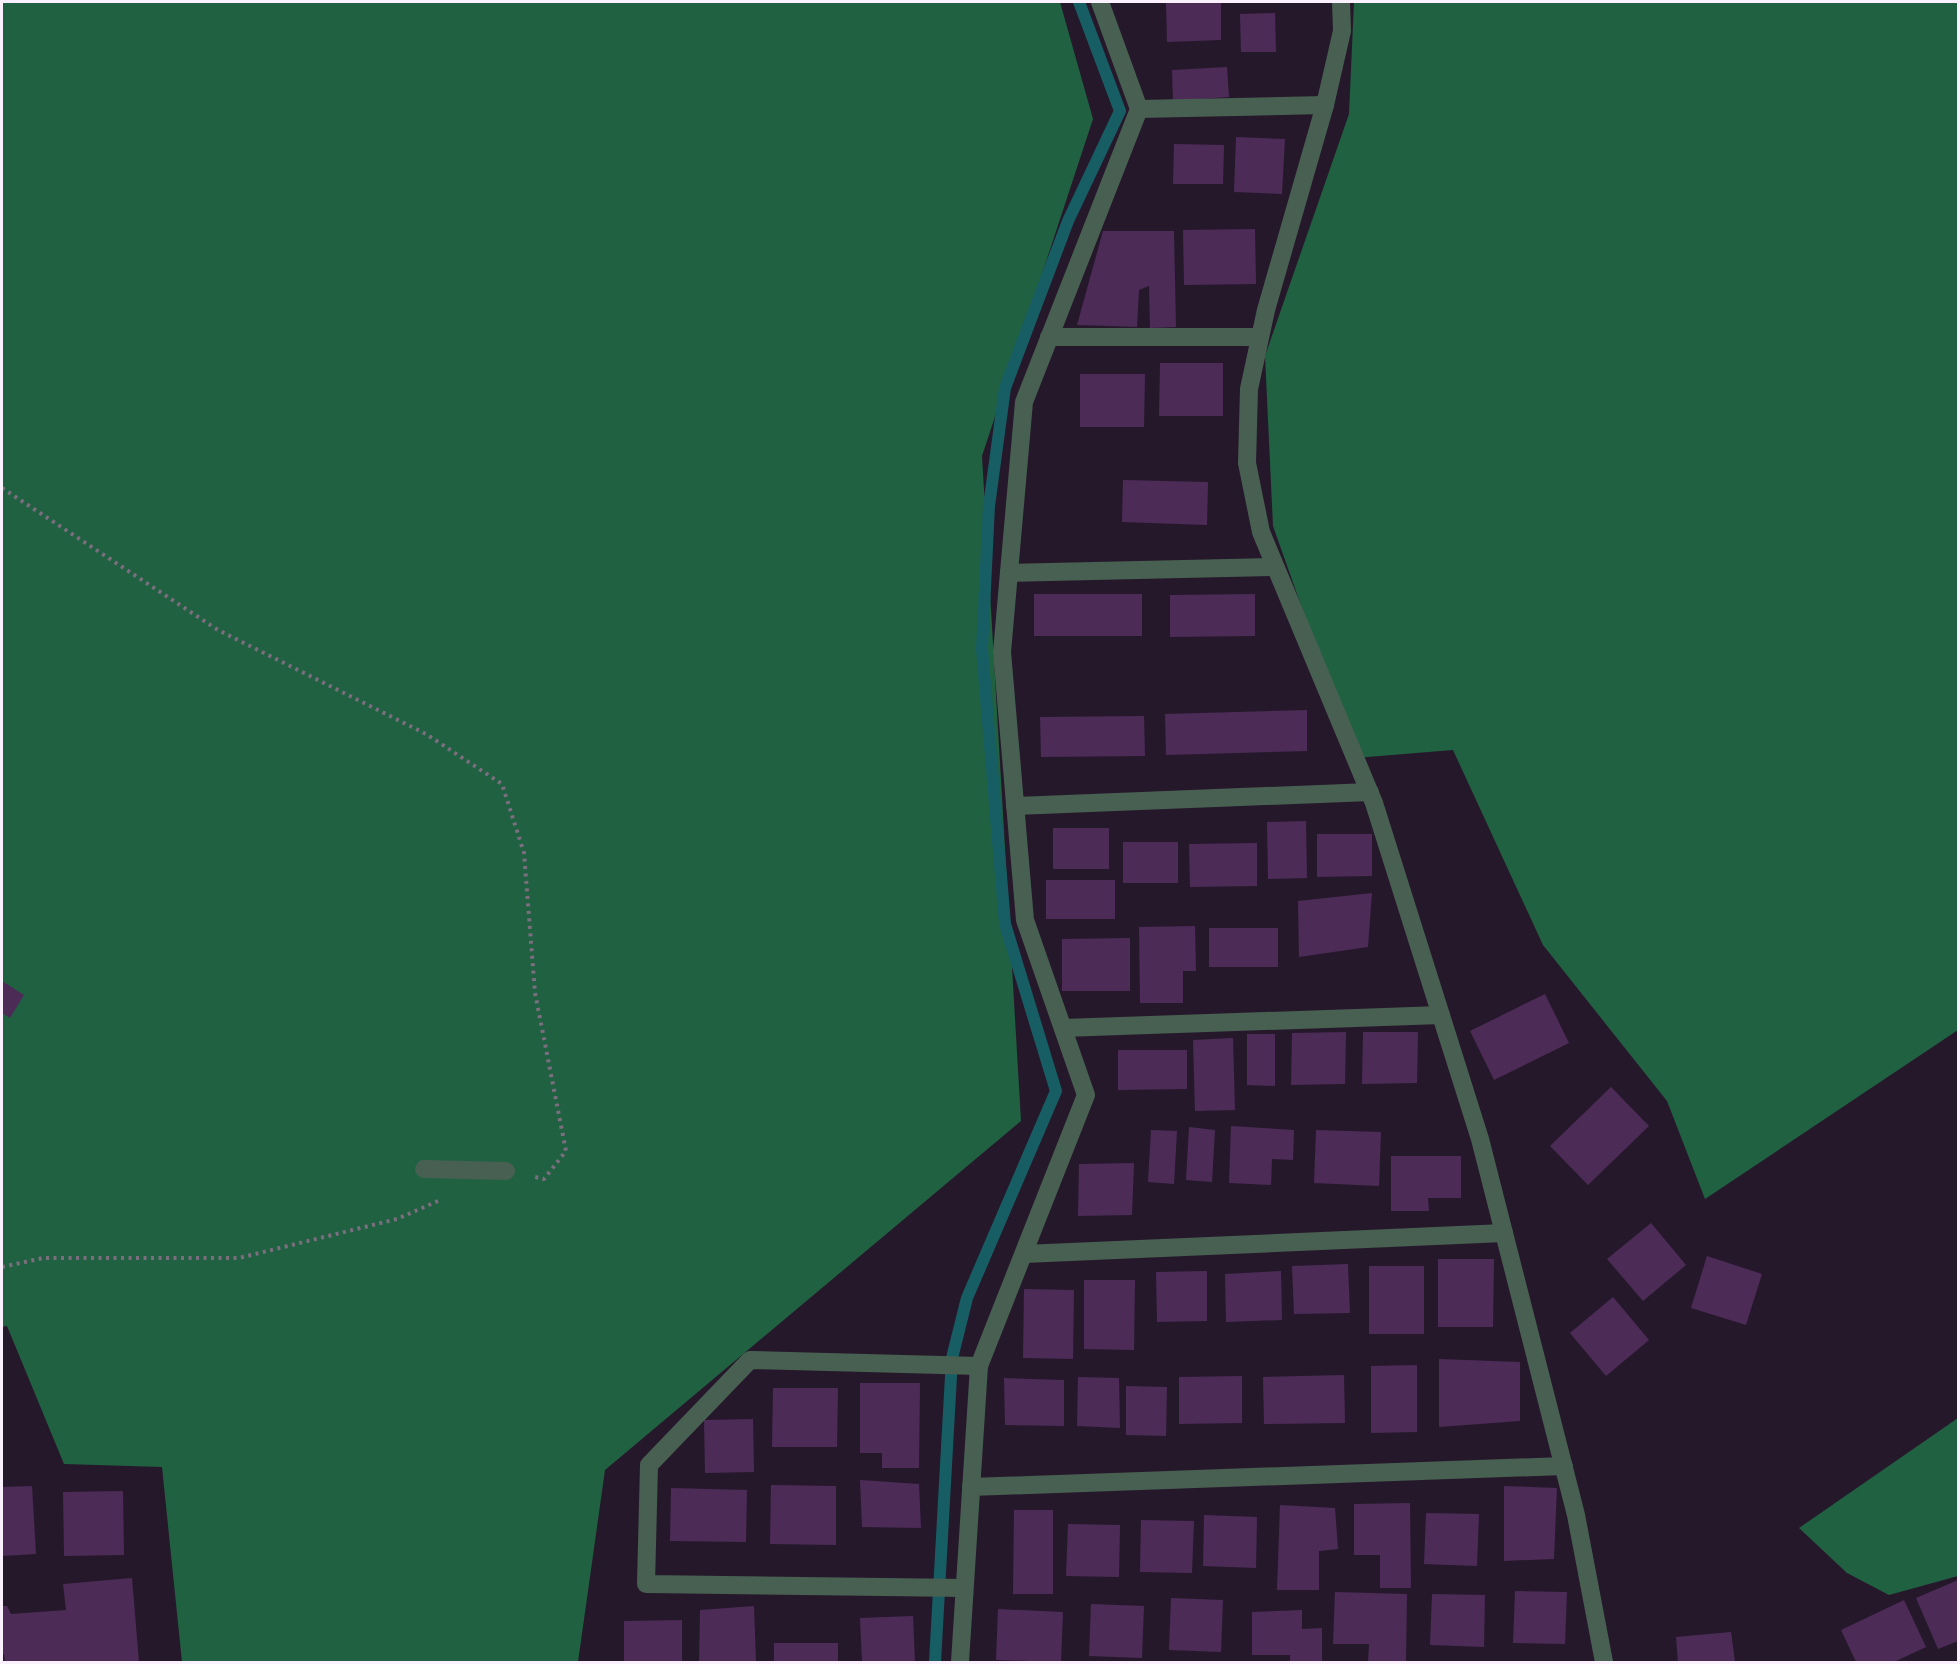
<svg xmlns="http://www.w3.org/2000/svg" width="1960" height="1664" viewBox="0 0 1960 1664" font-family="'Roboto Serif',serif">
  <rect width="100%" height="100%" fill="#26182b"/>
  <!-- forest -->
  <g fill="#206142">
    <path d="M 2,2 L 1060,2 L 1093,119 L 982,456 L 1021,1121 L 605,1470 L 578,1662 L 182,1662 L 162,1467 L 64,1464 L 7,1326 L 2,1327 Z"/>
    <path d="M 1354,2 L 1958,2 L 1958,1030 L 1705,1199 L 1667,1101 L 1543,945 L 1453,750 L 1355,758 L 1273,526 L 1265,356 L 1349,114 Z"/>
    <path d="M 1958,1418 L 1958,1576 L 1889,1595 L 1847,1573 L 1799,1528 Z"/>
  </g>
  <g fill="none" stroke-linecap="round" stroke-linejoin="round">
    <!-- stream -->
    <path stroke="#175e64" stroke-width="12" d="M 935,1662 L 952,1358 L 967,1298 L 1056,1091 L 1005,924 L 982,649 L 989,506 L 1005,388 L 1068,221 L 1120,111 L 1079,2"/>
  </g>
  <!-- building -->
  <g fill="#4c2b57">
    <path d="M 1221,2 L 1221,40 L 1167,42 L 1166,3 Z"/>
    <path d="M 1275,13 L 1276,52 L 1241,52 L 1240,14 Z"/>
    <path d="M 1227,67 L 1229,97 L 1173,101 L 1172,70 Z"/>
    <path d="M 1236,137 L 1285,139 L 1282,194 L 1234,192 Z"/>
    <path d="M 1174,144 L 1224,145 L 1223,184 L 1173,184 Z"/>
    <path d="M 1255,229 L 1256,284 L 1184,285 L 1183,230 Z"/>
    <path d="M 1103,231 L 1174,231 L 1176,327 L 1150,328 L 1149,286 L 1139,290 L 1137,327 L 1077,325 Z"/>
    <path d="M 1160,363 L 1223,363 L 1223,416 L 1159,416 Z"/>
    <path d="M 1080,374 L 1145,374 L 1144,427 L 1080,427 Z"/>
    <path d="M 1123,480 L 1208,482 L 1207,525 L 1122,522 Z"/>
    <rect x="1034" y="594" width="108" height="42"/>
    <path d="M 1255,594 L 1255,636 L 1170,637 L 1170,595 Z"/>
    <path d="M 1307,710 L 1307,751 L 1166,755 L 1165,714 Z"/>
    <path d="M 1144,716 L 1145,756 L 1041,757 L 1040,717 Z"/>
    <path d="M 1306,821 L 1307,878 L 1268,879 L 1267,822 Z"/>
    <rect x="1053" y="828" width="56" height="41"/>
    <path d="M 1317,834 L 1372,834 L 1372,876 L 1317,877 Z"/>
    <rect x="1123" y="842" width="55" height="41"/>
    <path d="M 1257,843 L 1257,886 L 1190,887 L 1189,844 Z"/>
    <rect x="1046" y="880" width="69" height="39"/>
    <path d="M 1372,893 L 1368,947 L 1299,957 L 1298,901 Z"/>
    <path d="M 1195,926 L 1196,971 L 1183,971 L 1183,1003 L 1140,1003 L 1139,927 Z"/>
    <rect x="1209" y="928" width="69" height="39"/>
    <path d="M 1130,938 L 1130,991 L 1062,991 L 1062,939 Z"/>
    <path d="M 2,981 L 24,995 L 10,1018 L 2,1013 Z"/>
    <path d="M 1545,994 L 1569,1043 L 1494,1080 L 1470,1031 Z"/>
    <path d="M 1346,1032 L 1345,1084 L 1291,1085 L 1292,1033 Z"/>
    <path d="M 1363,1032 L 1418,1032 L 1417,1083 L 1362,1084 Z"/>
    <path d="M 1247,1034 L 1275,1034 L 1275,1086 L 1247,1085 Z"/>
    <path d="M 1233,1038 L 1235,1110 L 1195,1111 L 1193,1040 Z"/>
    <path d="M 1118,1050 L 1187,1050 L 1187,1089 L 1118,1090 Z"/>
    <path d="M 1611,1087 L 1649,1126 L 1588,1185 L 1550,1146 Z"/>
    <path d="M 1231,1126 L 1294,1130 L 1293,1160 L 1272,1159 L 1271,1185 L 1229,1183 Z"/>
    <path d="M 1189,1127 L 1215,1130 L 1212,1182 L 1186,1180 Z"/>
    <path d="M 1151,1130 L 1177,1131 L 1174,1184 L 1148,1182 Z"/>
    <path d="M 1316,1130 L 1381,1132 L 1379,1186 L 1314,1183 Z"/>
    <path d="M 1391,1156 L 1461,1156 L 1461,1198 L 1428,1198 L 1429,1211 L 1391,1211 Z"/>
    <path d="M 1134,1163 L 1132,1215 L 1078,1216 L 1079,1164 Z"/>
    <path d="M 1651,1223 L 1686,1265 L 1643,1301 L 1607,1259 Z"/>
    <path d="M 1707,1256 L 1762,1274 L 1746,1325 L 1691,1308 Z"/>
    <path d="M 1438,1259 L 1494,1259 L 1493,1327 L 1438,1327 Z"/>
    <path d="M 1348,1264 L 1350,1313 L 1294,1314 L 1292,1266 Z"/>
    <rect x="1369" y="1266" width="55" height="68"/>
    <path d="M 1207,1271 L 1207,1321 L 1157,1322 L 1156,1272 Z"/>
    <path d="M 1281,1271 L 1282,1320 L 1226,1322 L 1225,1274 Z"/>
    <path d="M 1084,1280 L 1135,1280 L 1134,1350 L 1084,1349 Z"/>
    <path d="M 1024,1289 L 1074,1290 L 1073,1359 L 1023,1358 Z"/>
    <path d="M 1613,1297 L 1649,1340 L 1606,1376 L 1570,1333 Z"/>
    <path d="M 1439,1359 L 1520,1362 L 1520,1421 L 1439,1427 Z"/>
    <path d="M 1417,1365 L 1417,1432 L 1371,1433 L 1371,1366 Z"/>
    <path d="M 1344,1375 L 1345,1423 L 1264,1424 L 1263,1377 Z"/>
    <path d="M 1242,1376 L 1242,1423 L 1179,1424 L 1179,1377 Z"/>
    <path d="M 1078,1377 L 1119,1378 L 1120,1428 L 1077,1426 Z"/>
    <path d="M 1004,1378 L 1064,1380 L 1064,1426 L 1005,1425 Z"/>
    <path d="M 860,1383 L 920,1383 L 919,1468 L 882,1468 L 882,1453 L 860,1453 Z"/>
    <path d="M 1126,1386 L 1167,1387 L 1166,1436 L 1126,1435 Z"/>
    <path d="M 773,1388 L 838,1388 L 837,1447 L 772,1447 Z"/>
    <path d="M 753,1419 L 754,1472 L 705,1473 L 704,1420 Z"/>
    <path d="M 860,1480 L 919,1484 L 921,1528 L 862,1527 Z"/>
    <path d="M 771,1485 L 836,1486 L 836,1545 L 770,1544 Z"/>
    <path d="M 32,1486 L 36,1554 L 2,1556 L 2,1487 Z"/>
    <path d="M 1504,1486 L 1557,1488 L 1554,1559 L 1504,1561 Z"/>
    <path d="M 671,1488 L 747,1490 L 746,1542 L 670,1541 Z"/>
    <path d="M 123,1491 L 124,1555 L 64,1556 L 63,1492 Z"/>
    <path d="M 1410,1503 L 1411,1588 L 1380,1588 L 1380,1555 L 1354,1555 L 1354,1504 Z"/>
    <path d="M 1280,1505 L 1335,1508 L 1338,1549 L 1319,1551 L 1319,1590 L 1277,1590 Z"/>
    <path d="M 1014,1510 L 1053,1510 L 1053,1594 L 1013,1594 Z"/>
    <path d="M 1426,1513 L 1479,1514 L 1477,1566 L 1424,1564 Z"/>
    <path d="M 1204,1515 L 1257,1517 L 1256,1568 L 1203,1566 Z"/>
    <path d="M 1141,1520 L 1194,1521 L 1192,1573 L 1140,1572 Z"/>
    <path d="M 1068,1524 L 1120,1525 L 1119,1577 L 1066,1576 Z"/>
    <path d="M 132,1578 L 139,1662 L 5,1662 L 4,1654 L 2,1654 L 2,1606 L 7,1606 L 11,1614 L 66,1610 L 63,1584 Z"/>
    <path d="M 1958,1580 L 1958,1641 L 1938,1649 L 1916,1598 Z"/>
    <path d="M 1515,1591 L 1567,1592 L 1565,1644 L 1513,1643 Z"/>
    <path d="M 1335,1592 L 1407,1594 L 1406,1662 L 1368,1662 L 1369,1644 L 1333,1644 Z"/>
    <path d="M 1432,1594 L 1485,1595 L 1484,1647 L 1430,1645 Z"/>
    <path d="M 1171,1598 L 1223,1600 L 1221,1652 L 1169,1650 Z"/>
    <path d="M 1904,1600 L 1926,1647 L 1894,1662 L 1856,1662 L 1841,1630 Z"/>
    <path d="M 1091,1604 L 1144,1606 L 1142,1658 L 1089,1656 Z"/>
    <path d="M 754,1606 L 756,1662 L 699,1662 L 700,1610 Z"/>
    <path d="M 998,1609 L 1063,1612 L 1061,1662 L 996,1660 Z"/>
    <path d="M 1302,1610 L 1302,1629 L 1322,1628 L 1322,1662 L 1290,1662 L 1290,1655 L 1252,1655 L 1252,1612 Z"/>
    <path d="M 913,1616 L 915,1662 L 862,1662 L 860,1618 Z"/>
    <path d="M 682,1620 L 682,1662 L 624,1662 L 624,1621 Z"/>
    <path d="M 1731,1632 L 1735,1662 L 1678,1662 L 1676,1637 Z"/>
    <rect x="774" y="1643" width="64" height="19"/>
  </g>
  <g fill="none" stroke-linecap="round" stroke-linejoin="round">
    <!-- path -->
    <g stroke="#7b6e7f" stroke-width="4" stroke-dasharray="3 4.5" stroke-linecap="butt">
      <path d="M 2,488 L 218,630 L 426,734 L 502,784 L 524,853 L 535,993 L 566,1151 L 544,1179 L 535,1177"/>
      <path d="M 2,1267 L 43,1258 L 239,1258 L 397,1219 L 438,1201"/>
    </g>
    <!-- street -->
    <g stroke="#486051" stroke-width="18">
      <path d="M 1341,2 L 1342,31 L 1325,105 L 1266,310 L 1249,389 L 1247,463 L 1261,532 L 1374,803 L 1480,1139 L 1576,1515 L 1604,1662"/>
      <path d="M 1139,109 L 1325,105"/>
      <path d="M 1049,337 L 1260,337"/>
      <path d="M 1009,573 L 1275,567"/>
      <path d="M 1015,806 L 1370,792"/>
      <path d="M 1063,1028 L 1441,1015"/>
      <path d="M 424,1169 L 506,1171"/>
      <path d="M 1024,1254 L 1504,1233"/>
      <path d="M 971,1487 L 1564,1466"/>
      <path d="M 964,1588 L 646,1584 L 649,1465 L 750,1360 L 979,1366"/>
      <path d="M 960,1662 L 979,1366 L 1086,1095 L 1025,920 L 1002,652 L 1024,402 L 1139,109 L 1100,2"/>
    </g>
  </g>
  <!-- border -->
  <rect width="1960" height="1664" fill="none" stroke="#faf0fe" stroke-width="6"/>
</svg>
